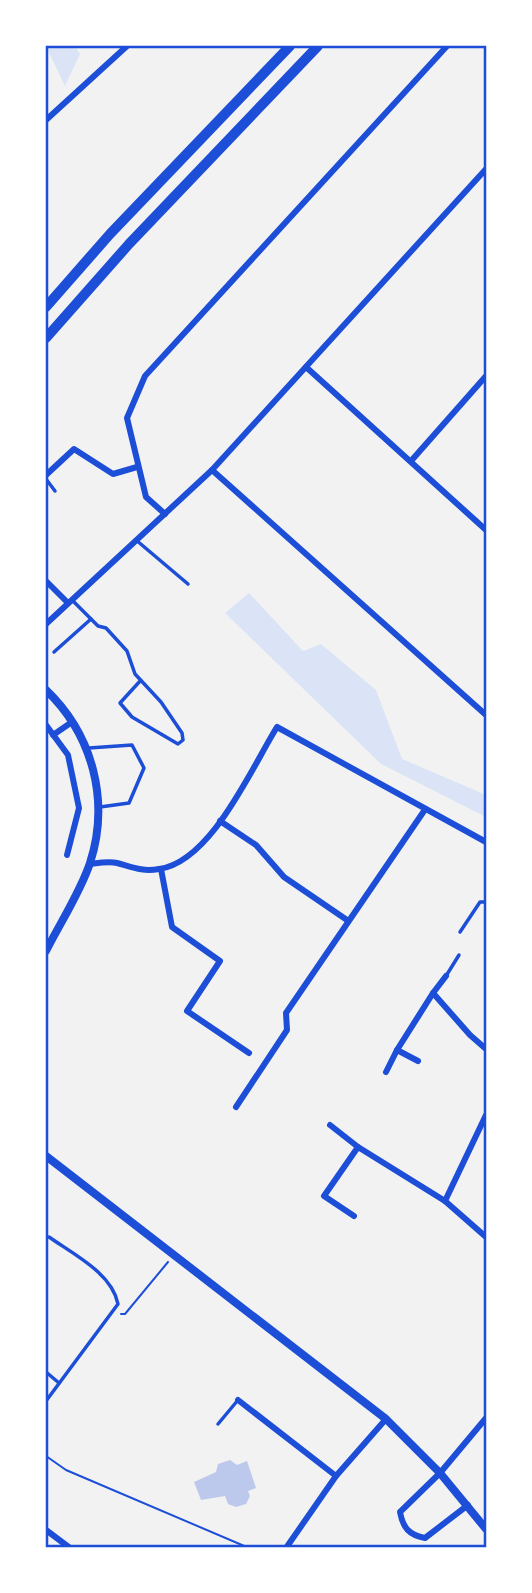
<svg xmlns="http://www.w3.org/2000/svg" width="532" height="1593" viewBox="0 0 532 1593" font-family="'DM Sans',sans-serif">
  <rect width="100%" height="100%" fill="#f2f2f2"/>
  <!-- green -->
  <g fill="#dbe4f7">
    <path d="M 46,46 L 75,46 L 80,54 L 65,86 Z"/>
    <path d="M 249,593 L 303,651 L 321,644 L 376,690 L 402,759 L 486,795 L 486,817 L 381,764 L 225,613 Z"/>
  </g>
  <!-- building -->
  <path fill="#bdc9ec" d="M 230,1460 L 237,1465 L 247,1461 L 256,1488 L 248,1491 L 250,1496 L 246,1504 L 236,1507 L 228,1504 L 225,1496 L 201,1500 L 194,1482 L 216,1472 L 218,1464 Z"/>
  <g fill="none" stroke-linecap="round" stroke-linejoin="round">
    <!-- path -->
    <g stroke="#1d4ed8" stroke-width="2">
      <path d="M 121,1314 L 125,1314 L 168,1262"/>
      <path d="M 46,1456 L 66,1470 L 249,1548"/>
    </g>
    <!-- service -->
    <g stroke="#1d4ed8" stroke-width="3.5">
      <path d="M 46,479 L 55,491"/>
      <path d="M 136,540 L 188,584"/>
      <path d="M 73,601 L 98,626 L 106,628 L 127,651 L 135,674 L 161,702 L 182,733 L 183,740 L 178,744 L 132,717 L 120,703 L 141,680"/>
      <path d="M 54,652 L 91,619"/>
      <path d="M 89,748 L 132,745 L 144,768 L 129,803 L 100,807"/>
      <path d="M 460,932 L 480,902 L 486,902"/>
      <path d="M 446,976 L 459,955"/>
      <path d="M 46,1372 L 59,1383"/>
      <path d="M 46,1401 L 118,1304 C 112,1273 73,1254 49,1237"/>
      <path d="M 218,1424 L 238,1400"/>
    </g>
    <!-- minor -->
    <g stroke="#1d4ed8" stroke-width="6">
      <path d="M 46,120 L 127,46"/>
      <path d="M 306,367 L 486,530"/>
      <path d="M 411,461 L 486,376"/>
      <path d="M 212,470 L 486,715"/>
      <path d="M 46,475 L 74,449 L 113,474 L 137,467"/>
      <path d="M 165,514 L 146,497 L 127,418 L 145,376 L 447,46"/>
      <path d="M 46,581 L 68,603"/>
      <path d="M 46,624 L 212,470 L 486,169"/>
      <path d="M 46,725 L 68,755 L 79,808 L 67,855"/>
      <path d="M 53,735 L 72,722"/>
      <path d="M 220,821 L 256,845 L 284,877 L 347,920"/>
      <path d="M 90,864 C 98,863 109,861 117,863 C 132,867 142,872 159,869 C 211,862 251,769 277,727 L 486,842"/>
      <path d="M 161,869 L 172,927 L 220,961 L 187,1011 L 249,1053"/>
      <path d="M 446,976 L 433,993 L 470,1035 L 486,1049"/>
      <path d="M 418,1061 L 397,1050 L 433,993"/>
      <path d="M 386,1072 L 397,1050"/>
      <path d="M 236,1107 L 287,1030 L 286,1013 L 424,811"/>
      <path d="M 330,1125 L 358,1147"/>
      <path d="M 445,1201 L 486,1115"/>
      <path d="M 354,1216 L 324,1196 L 358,1147 L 445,1201 L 486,1237"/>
      <path d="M 238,1400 L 336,1476"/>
      <path d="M 468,1505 L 425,1538 C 409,1535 403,1528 400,1512 L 440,1473 L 486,1418"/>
      <path d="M 46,1530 L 70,1548"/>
      <path d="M 286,1548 L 336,1476 L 386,1419"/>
    </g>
    <!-- tertiary -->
    <g stroke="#1d4ed8" stroke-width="8">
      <path d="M 46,690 C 93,735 110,801 90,863 C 80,893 60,923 46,951"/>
      <path d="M 46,1156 L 386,1419 L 440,1473 L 486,1529"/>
    </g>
    <!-- trunk -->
    <g stroke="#1d4ed8" stroke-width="10">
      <path d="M 46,307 L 110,234 L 290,46"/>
      <path d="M 46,338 L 129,244 L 318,46"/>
    </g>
  </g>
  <!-- border -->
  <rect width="532" height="1593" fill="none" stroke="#ffffff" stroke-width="94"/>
  <rect x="47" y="47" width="438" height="1499" fill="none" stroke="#1d4ed8" stroke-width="2.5"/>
</svg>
